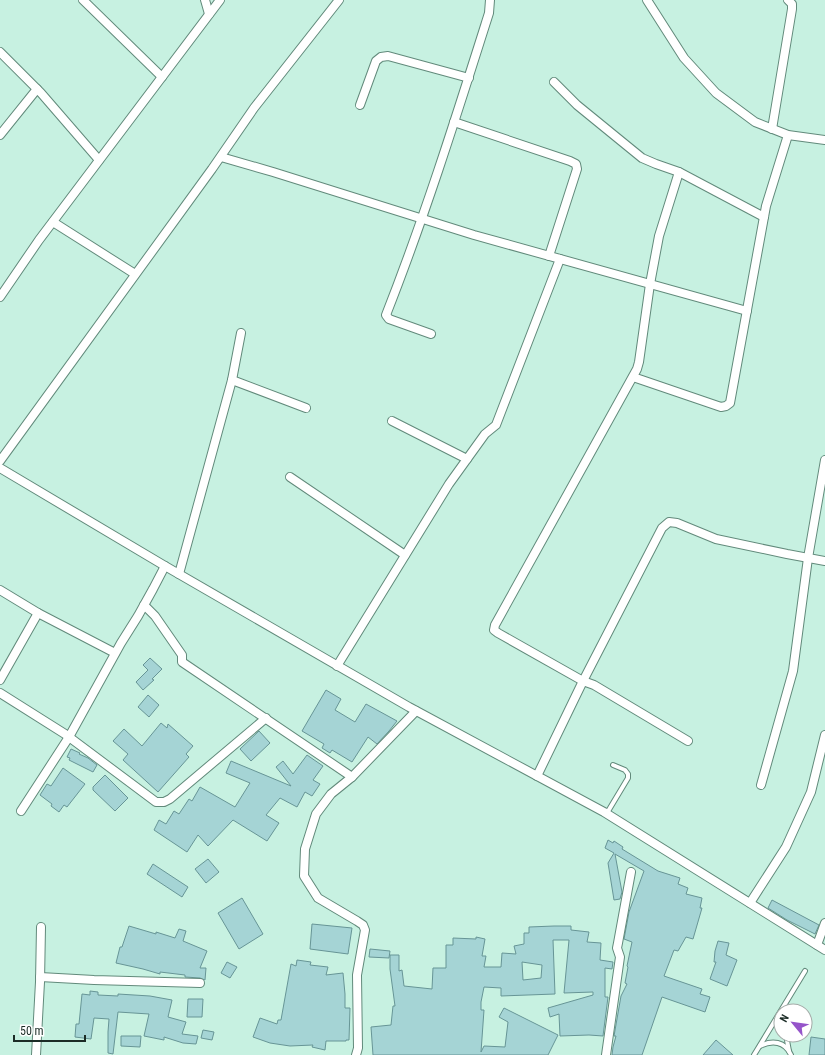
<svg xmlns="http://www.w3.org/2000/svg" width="825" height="1055" viewBox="0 0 825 1055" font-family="'Roboto Condensed',sans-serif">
  <rect width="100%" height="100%" fill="#c7f1e1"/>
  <!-- building -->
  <g fill="#a5d4d5" stroke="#679596" fill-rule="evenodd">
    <path d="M 150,658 L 162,669 L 152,679 L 154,680 L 143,690 L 136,682 L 148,670 L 143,665 Z"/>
    <path d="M 326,690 L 341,699 L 335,710 L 355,722 L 366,704 L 397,721 L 389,731 L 377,744 L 368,737 L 352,762 L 332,750 L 330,753 L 322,748 L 324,744 L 302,731 Z"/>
    <path d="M 148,695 L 159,705 L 149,717 L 138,707 Z"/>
    <path d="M 161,723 L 167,728 L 168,724 L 193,746 L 186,754 L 189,757 L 158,792 L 123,760 L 128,754 L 113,741 L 124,729 L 142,746 Z"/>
    <path d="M 259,731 L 270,743 L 251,761 L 240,749 Z"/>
    <path d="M 71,749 L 80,753 L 79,754 L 88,758 L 97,765 L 93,772 L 69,760 L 70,758 L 67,757 Z"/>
    <path d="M 307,755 L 323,766 L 313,780 L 320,784 L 312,796 L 305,792 L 297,807 L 280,798 L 266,815 L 279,823 L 267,841 L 233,820 L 208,846 L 198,835 L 187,852 L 154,830 L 159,820 L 166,824 L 174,811 L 179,814 L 189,799 L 192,801 L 200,787 L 235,807 L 250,783 L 226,773 L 231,761 L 291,786 L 276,767 L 283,761 L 293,774 Z"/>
    <path d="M 63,768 L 85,784 L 67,807 L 64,805 L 59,812 L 51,806 L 52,804 L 40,795 L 47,784 L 51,786 Z"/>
    <path d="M 105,775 L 128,798 L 115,811 L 93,790 L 93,787 Z"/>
    <path d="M 608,840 L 613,843 L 614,841 L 623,847 L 622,849 L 658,871 L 680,878 L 678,884 L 688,888 L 686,894 L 702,898 L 700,908 L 702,908 L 693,939 L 686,937 L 678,951 L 674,950 L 664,976 L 702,989 L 700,994 L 710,997 L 705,1012 L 662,997 L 642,1055 L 612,1055 L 613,1047 L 616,1036 L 614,1036 L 621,996 L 627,984 L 625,983 L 628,967 L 627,966 L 632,942 L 624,939 L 629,912 L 644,871 L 615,854 L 622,892 L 620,899 L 614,900 L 608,863 L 614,853 L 605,848 Z"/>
    <path d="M 208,859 L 219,872 L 206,883 L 195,869 Z"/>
    <path d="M 153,864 L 188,887 L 182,897 L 147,874 Z"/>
    <path d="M 242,898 L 263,934 L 239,949 L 218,913 Z"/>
    <path d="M 772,900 L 819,925 L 815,934 L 787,920 L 768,908 Z"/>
    <path d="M 312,924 L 352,928 L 348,954 L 310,949 Z"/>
    <path d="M 129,926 L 156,934 L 156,932 L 175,938 L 179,929 L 186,931 L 183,941 L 207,951 L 200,968 L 206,968 L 205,980 L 200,978 L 185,977 L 185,975 L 160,972 L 160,974 L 143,969 L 116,963 L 120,947 L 122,947 Z"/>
    <path d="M 554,926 L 571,926 L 571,930 L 589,932 L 587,942 L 601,943 L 600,960 L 613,962 L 612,969 L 605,968 L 605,997 L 608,997 L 603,1036 L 589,1035 L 560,1036 L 559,1014 L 550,1017 L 548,1008 L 593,995 L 593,992 L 564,993 L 569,940 L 553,940 L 555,994 L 501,996 L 501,988 L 484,987 L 481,1002 L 481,1010 L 484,1010 L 481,1052 L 484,1046 L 505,1047 L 508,1022 L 499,1017 L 504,1008 L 558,1035 L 548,1055 L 373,1055 L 371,1027 L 391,1025 L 393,1006 L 395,1006 L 390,969 L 390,955 L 399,955 L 399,971 L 402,970 L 404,986 L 432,989 L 433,968 L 446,968 L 446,945 L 453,945 L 453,938 L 476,939 L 476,937 L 485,939 L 482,956 L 486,956 L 484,967 L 501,967 L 502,953 L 516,954 L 514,946 L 524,944 L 524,933 L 529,933 L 529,927 ZM 522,962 L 542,965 L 541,978 L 523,980 Z"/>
    <path d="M 718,941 L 729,943 L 726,955 L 737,960 L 727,986 L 710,979 L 716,962 L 714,962 L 715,951 Z"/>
    <path d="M 370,949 L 390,951 L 389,958 L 369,957 Z"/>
    <path d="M 297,960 L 311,962 L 310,965 L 328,967 L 326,975 L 343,973 L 345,994 L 345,1008 L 350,1008 L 349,1040 L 346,1040 L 346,1041 L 326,1041 L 325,1050 L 312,1047 L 313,1045 L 290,1046 L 270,1043 L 253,1037 L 260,1018 L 277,1024 L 278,1020 L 281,1020 L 291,964 L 296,966 Z"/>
    <path d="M 227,962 L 237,967 L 230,978 L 221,973 Z"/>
    <path d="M 90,991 L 98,992 L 98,995 L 118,996 L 118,994 L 150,996 L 172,1000 L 168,1017 L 186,1022 L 182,1034 L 198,1036 L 196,1044 L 183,1043 L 164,1037 L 164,1040 L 144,1036 L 149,1014 L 118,1012 L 113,1054 L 108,1053 L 108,1032 L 109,1019 L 94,1018 L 91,1039 L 75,1037 L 76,1024 L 79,1024 L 82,994 L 90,995 Z"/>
    <path d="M 188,999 L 203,999 L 202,1017 L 187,1017 Z"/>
    <path d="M 203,1030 L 214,1032 L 212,1040 L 201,1038 Z"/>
    <path d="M 121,1036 L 141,1036 L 140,1047 L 121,1046 Z"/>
    <path d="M 811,1037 L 825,1039 L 825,1055 L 809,1055 Z"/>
    <path d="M 716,1040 L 733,1055 L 703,1055 Z"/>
  </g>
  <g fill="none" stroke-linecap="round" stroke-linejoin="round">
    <!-- lane casing -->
    <g stroke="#628a7b" stroke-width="6">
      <g id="lane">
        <path d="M 607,813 L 628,778 L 628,774 L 625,770 L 613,765"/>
        <path d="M 786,1035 L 789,1051"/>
        <path d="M 760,1046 C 772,1040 785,1041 791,1055"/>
        <path d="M 754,1055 L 805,971"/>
      </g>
    </g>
    <!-- street casing -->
    <g stroke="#628a7b" stroke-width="10">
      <g id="street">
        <path d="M 83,0 L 162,77"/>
        <path d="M 205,0 L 209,14"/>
        <path d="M 647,0 L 684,58 L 716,93 L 755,122 L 788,135 L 825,140"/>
        <path d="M 0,52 L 41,93 L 99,160"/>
        <path d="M 554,82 L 577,105 L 642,158 L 656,164 L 679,172 L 764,217"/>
        <path d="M 360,105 L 376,61 L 381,57 L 388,56 L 469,78"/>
        <path d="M 454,122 L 570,161 L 576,164 L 577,169 L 549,256"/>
        <path d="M 772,129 L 792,9 L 792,4 L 788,0"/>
        <path d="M 0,135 L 37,89"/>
        <path d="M 221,157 L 273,172 L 474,235 L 747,311"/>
        <path d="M 679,172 L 659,236 L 650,284 L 639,362 L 637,369 L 495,625 L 494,630 L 498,633 L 583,681 L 594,685 L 688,741"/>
        <path d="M 53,222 L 135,274"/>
        <path d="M 0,297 L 39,240 L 220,0"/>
        <path d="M 431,334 L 389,319 L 386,315 C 425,216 457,114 489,13 L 490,0"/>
        <path d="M 633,377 L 721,407 L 726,406 L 730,403 L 766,206 L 788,135"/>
        <path d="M 232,380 L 306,408"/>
        <path d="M 392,421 L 467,459"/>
        <path d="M 0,461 L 212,169 L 254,108 L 339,0"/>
        <path d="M 0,468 L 165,566 L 409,707 L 604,812 L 825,950"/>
        <path d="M 290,477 L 405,555"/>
        <path d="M 179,574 L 232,380 L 241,333"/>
        <path d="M 0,590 L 38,613 L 115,653"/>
        <path d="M 144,605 L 155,616 L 182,655 L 182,662 L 352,777"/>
        <path d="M 337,666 L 449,484 L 485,434 L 496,425 L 560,259"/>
        <path d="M 0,680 L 38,613"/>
        <path d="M 0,693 L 65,734 L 156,802 L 164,802 L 170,799 L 266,718"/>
        <path d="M 537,776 L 583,681 L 662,528 L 669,522 L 677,523 L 716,539 L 787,554 L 825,561"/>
        <path d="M 761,785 L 793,671 L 808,558 L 825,460"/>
        <path d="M 21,811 L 69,737 L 121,643 L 138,616 L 153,589 L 165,566"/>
        <path d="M 750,903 L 786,847 L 811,792 L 825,735"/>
        <path d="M 817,945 L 825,923"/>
        <path d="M 40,977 L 94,980 L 200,983"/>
        <path d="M 36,1055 L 40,982 L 41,927"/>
        <path d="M 356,1055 L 358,1048 L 357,975 L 365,930 L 363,925 L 357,921 L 318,898 L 304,876 L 305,849 L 316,814 L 331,794 L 352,777 L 416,711"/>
        <path d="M 606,1055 L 620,957 L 617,948 L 618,943 L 631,872"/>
      </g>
    </g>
    <!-- lane -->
    <use href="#lane" stroke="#fff" stroke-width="4"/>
    <!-- street -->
    <use href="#street" stroke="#fff" stroke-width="8"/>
  </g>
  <!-- north arrow -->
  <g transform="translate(793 1023) rotate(299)"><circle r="19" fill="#ffffff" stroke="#a4aba8"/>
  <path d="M0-3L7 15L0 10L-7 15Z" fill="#9554ca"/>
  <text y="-6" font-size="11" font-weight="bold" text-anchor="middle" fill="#1b2c26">N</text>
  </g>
  <!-- scale -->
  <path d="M14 1035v6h71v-6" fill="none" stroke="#1b2c26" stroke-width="2"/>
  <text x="20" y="1035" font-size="12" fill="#1b2c26" stroke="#ffffff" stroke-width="3" paint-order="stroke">50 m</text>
</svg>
